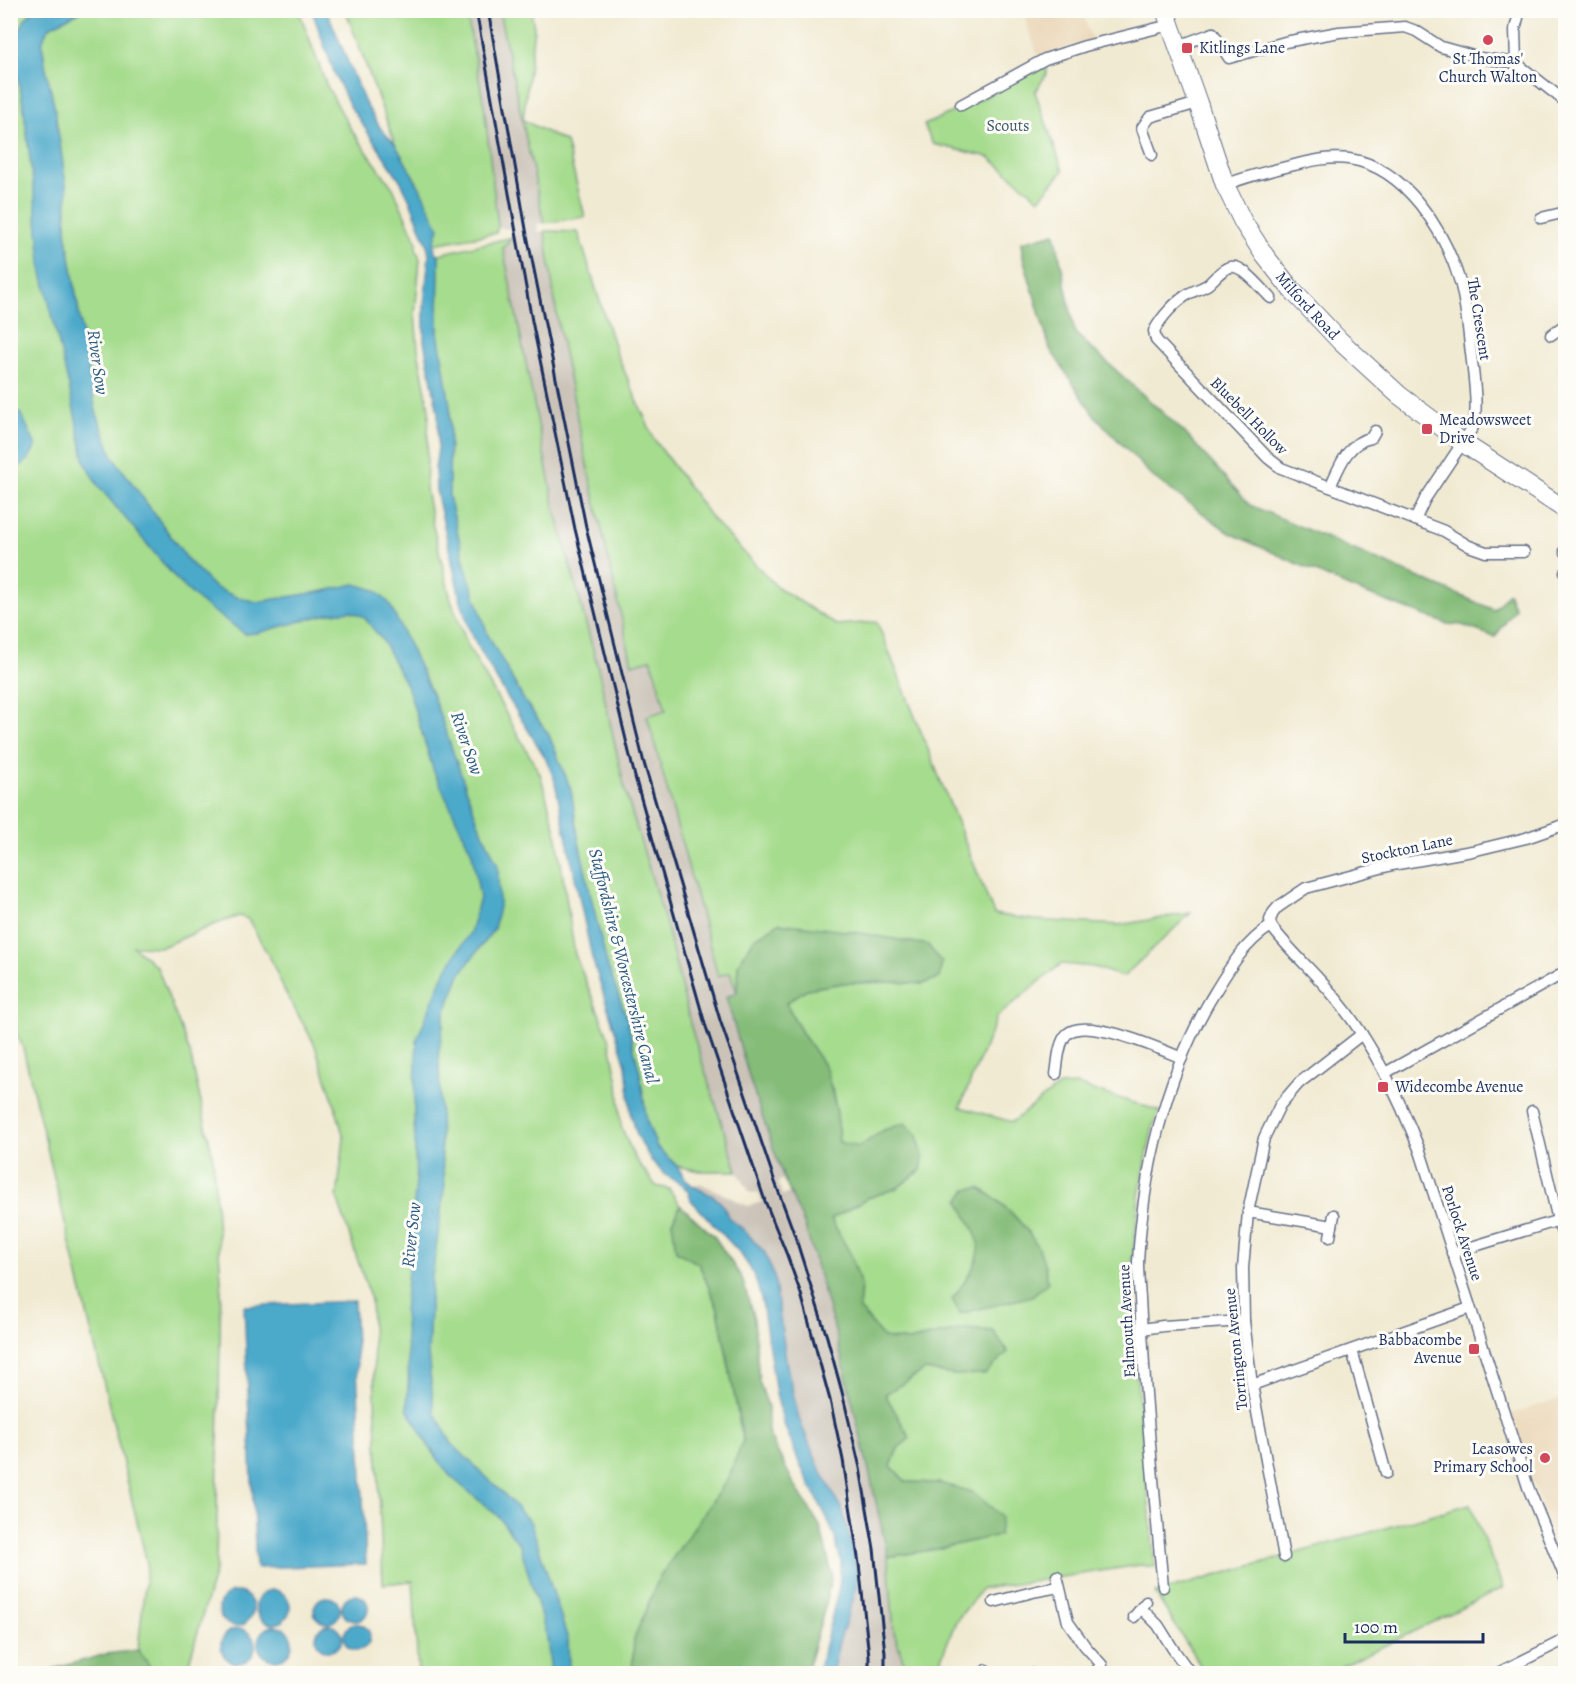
<svg xmlns="http://www.w3.org/2000/svg" width="1576" height="1684" viewBox="0 0 1576 1684" font-family="Alegreya,serif">
  <rect width="100%" height="100%" fill="#fdfcf7"/>
  <filter id="ink" filterUnits="userSpaceOnUse"><feTurbulence type="fractalNoise" baseFrequency=".0167" numOctaves="2"/><feDisplacementMap in="SourceGraphic" scale="12" xChannelSelector="R" yChannelSelector="G"/><feConvolveMatrix kernelMatrix="1 2 1 2 8 2 1 2 1" color-interpolation-filters="sRGB"/></filter>
  <filter id="wash" filterUnits="userSpaceOnUse"><feTurbulence type="fractalNoise" baseFrequency=".008" numOctaves="4" result="noise"/><feDisplacementMap in="SourceGraphic" scale="24" xChannelSelector="R" yChannelSelector="G"/><feGaussianBlur stdDeviation="1.35" result="paint"/><feColorMatrix in="noise" values="0 0 0 0 0 0 0 0 0 0 0 0 0 0 0 0 0 1.4 0 .05"/><feComposite in="paint" operator="in"/></filter>
  <g filter="url(#wash)">
    <rect width="100%" height="100%" fill="#f1ead2"/>
    <!-- built -->
    <g fill="#ebd8ba">
      <path d="M 1022,11 L 1082,11 L 1092,40 L 1038,56 Z"/>
      <path d="M 1565,1398 L 1565,1568 L 1539,1501 L 1510,1414 Z"/>
    </g>
    <!-- industrial -->
    <path fill="#cbc3b8" d="M 466,11 L 531,11 L 534,28 L 523,120 L 544,223 L 537,224 L 538,232 L 545,231 L 558,324 L 587,465 L 632,663 L 651,658 L 666,710 L 647,716 L 718,976 L 730,972 L 737,993 L 726,998 L 751,1084 L 784,1179 L 778,1182 L 782,1195 L 791,1193 L 805,1226 L 836,1335 L 869,1471 L 888,1557 L 894,1632 L 907,1673 L 832,1673 L 839,1642 L 857,1586 L 853,1553 L 843,1511 L 819,1467 L 799,1419 L 787,1366 L 774,1276 L 765,1253 L 744,1230 L 729,1218 L 722,1204 L 715,1197 L 693,1186 L 700,1183 L 748,1206 L 762,1202 L 758,1192 L 750,1193 L 737,1171 L 691,1027 L 667,928 L 625,790 L 598,668 L 555,509 L 503,247 L 513,237 L 511,230 L 498,227 L 484,105 Z"/>
    <!-- green -->
    <g fill="#a6dc8d" stroke="#608676" stroke-width="1.5">
      <path d="M 10,11 L 33,11 L 25,19 L 12,49 L 23,103 L 35,199 L 85,462 L 97,484 L 177,580 L 245,634 L 257,633 L 331,613 L 351,611 L 364,617 L 383,641 L 409,691 L 434,772 L 472,853 L 480,898 L 470,934 L 457,952 L 417,1039 L 414,1113 L 416,1181 L 407,1408 L 428,1445 L 450,1476 L 498,1516 L 520,1545 L 547,1637 L 551,1673 L 418,1673 L 413,1581 L 383,1584 L 371,1300 L 337,1198 L 344,1138 L 334,1102 L 314,1043 L 284,990 L 272,962 L 248,919 L 239,916 L 213,925 L 162,947 L 133,946 L 157,967 L 190,1053 L 213,1158 L 221,1281 L 216,1568 L 186,1673 L 152,1673 L 148,1663 L 138,1650 L 147,1563 L 23,1048 L 11,1020 Z"/>
      <path d="M 81,11 L 299,11 L 326,84 L 350,128 L 393,188 L 417,243 L 416,248 L 420,259 L 415,314 L 418,350 L 429,409 L 426,489 L 433,526 L 451,600 L 467,644 L 540,774 L 556,831 L 575,955 L 609,1038 L 618,1083 L 621,1126 L 634,1157 L 656,1186 L 669,1189 L 680,1205 L 672,1222 L 699,1264 L 718,1309 L 743,1440 L 729,1477 L 659,1578 L 634,1639 L 632,1673 L 569,1673 L 568,1640 L 536,1538 L 506,1496 L 452,1444 L 434,1411 L 428,1354 L 431,1284 L 445,1184 L 441,1154 L 439,1050 L 445,1013 L 460,974 L 494,929 L 498,866 L 478,822 L 433,696 L 389,603 L 355,584 L 325,591 L 257,602 L 236,597 L 214,587 L 188,560 L 113,457 L 96,412 L 85,351 L 66,231 L 67,192 L 55,110 L 45,64 L 42,42 L 46,32 L 51,26 Z"/>
      <path d="M 346,11 L 466,11 L 484,105 L 498,227 L 496,233 L 434,244 L 420,188 L 395,144 Z"/>
      <path d="M 499,11 L 531,11 L 534,28 L 523,120 L 566,142 L 585,217 L 544,223 Z"/>
      <path d="M 1046,64 L 1047,73 L 1035,92 L 1063,171 L 1039,199 L 989,157 L 933,144 L 924,125 L 987,96 Z"/>
      <path d="M 545,231 L 578,232 L 616,352 L 654,439 L 713,520 L 776,586 L 836,625 L 877,622 L 994,914 L 1033,920 L 1119,925 L 1191,913 L 1123,977 L 1094,967 L 1061,964 L 997,1017 L 960,1107 L 1012,1122 L 1059,1086 L 1077,1085 L 1160,1111 L 1153,1126 L 1139,1195 L 1130,1290 L 1134,1349 L 1155,1567 L 1140,1565 L 982,1589 L 956,1621 L 942,1656 L 944,1673 L 907,1673 L 894,1632 L 888,1557 L 937,1549 L 998,1535 L 939,1483 L 906,1482 L 891,1466 L 898,1448 L 910,1438 L 885,1394 L 925,1370 L 954,1375 L 1008,1352 L 993,1331 L 963,1329 L 908,1341 L 883,1338 L 859,1308 L 861,1286 L 851,1255 L 831,1219 L 868,1198 L 897,1188 L 921,1170 L 923,1157 L 917,1135 L 884,1130 L 859,1147 L 839,1142 L 837,1113 L 832,1088 L 786,1003 L 807,989 L 844,983 L 896,982 L 924,984 L 755,938 L 738,964 L 737,993 L 730,972 L 718,976 L 647,716 L 666,710 L 651,659 L 632,664 L 587,465 L 558,324 Z"/>
      <path d="M 513,237 L 503,248 L 555,509 L 598,668 L 625,790 L 667,928 L 691,1027 L 737,1171 L 700,1171 L 677,1166 L 657,1147 L 647,1122 L 640,1073 L 626,1016 L 607,964 L 596,918 L 579,842 L 571,790 L 549,735 L 524,700 L 488,635 L 466,569 L 449,496 L 450,406 L 438,332 L 439,254 Z"/>
      <path d="M 1470,1504 L 1503,1588 L 1326,1674 L 1205,1673 L 1155,1593 Z"/>
    </g>
    <!-- forest -->
    <g fill="#84bc78" stroke="#50766b" stroke-width="1.5">
      <path d="M 1055,233 L 1075,333 L 1184,432 L 1250,505 L 1494,610 L 1508,593 L 1515,609 L 1495,637 L 1462,625 L 1447,624 L 1351,588 L 1230,533 L 1153,477 L 1094,415 L 1050,349 L 1023,257 L 1022,242 Z"/>
      <path d="M 779,923 L 854,932 L 928,945 L 942,963 L 939,978 L 923,984 L 896,982 L 843,983 L 807,989 L 786,1003 L 802,1033 L 826,1068 L 837,1113 L 839,1142 L 859,1147 L 884,1130 L 905,1123 L 917,1135 L 923,1157 L 921,1170 L 897,1188 L 868,1198 L 831,1219 L 851,1255 L 861,1286 L 859,1308 L 883,1338 L 908,1341 L 963,1329 L 993,1331 L 1008,1352 L 985,1374 L 954,1375 L 925,1370 L 885,1394 L 910,1438 L 898,1448 L 891,1466 L 906,1482 L 939,1483 L 973,1492 L 1001,1516 L 999,1535 L 937,1549 L 888,1557 L 869,1471 L 836,1335 L 805,1226 L 784,1179 L 751,1084 L 726,997 L 737,993 L 738,964 L 755,938 Z"/>
      <path d="M 980,1188 C 1005,1204 1028,1227 1041,1254 C 1045,1262 1046,1273 1048,1282 L 1032,1296 L 960,1314 L 952,1299 C 962,1286 981,1262 979,1244 C 978,1236 963,1210 959,1201 L 967,1189 Z"/>
      <path d="M 680,1205 L 714,1236 L 742,1278 L 754,1319 L 759,1381 L 768,1407 L 768,1433 L 793,1482 L 820,1526 L 832,1574 L 825,1607 L 806,1673 L 632,1673 L 634,1639 L 659,1578 L 729,1477 L 743,1440 L 718,1309 L 699,1264 L 676,1251 L 672,1222 Z"/>
      <path d="M 138,1650 L 148,1663 L 152,1673 L 39,1673 L 106,1654 Z"/>
    </g>
    <!-- water -->
    <g fill="#4ca9ca" stroke="#346c94" stroke-width="1.5">
      <path d="M 33,11 L 81,11 L 51,26 L 46,32 L 42,43 L 45,64 L 55,110 L 67,192 L 66,231 L 85,351 L 96,412 L 113,457 L 188,560 L 214,587 L 236,597 L 257,602 L 325,591 L 355,584 L 375,590 L 389,603 L 433,696 L 478,822 L 498,866 L 499,907 L 494,929 L 460,974 L 445,1013 L 439,1050 L 441,1154 L 445,1184 L 431,1284 L 428,1354 L 434,1411 L 452,1444 L 506,1496 L 531,1523 L 568,1640 L 569,1673 L 551,1673 L 547,1637 L 520,1545 L 498,1516 L 450,1476 L 428,1445 L 407,1408 L 409,1379 L 404,1312 L 416,1181 L 414,1113 L 417,1039 L 442,978 L 457,952 L 470,933 L 480,898 L 472,853 L 434,772 L 409,691 L 383,641 L 364,617 L 351,611 L 331,613 L 257,633 L 245,634 L 199,601 L 177,580 L 97,484 L 85,462 L 69,387 L 42,273 L 35,199 L 23,103 L 12,49 L 25,19 Z"/>
      <path d="M 312,11 L 327,11 L 365,103 L 381,129 L 395,144 L 420,188 L 439,228 L 434,243 L 435,253 L 439,254 L 438,332 L 450,406 L 449,496 L 466,569 L 488,635 L 524,700 L 549,735 L 571,790 L 579,842 L 596,918 L 607,964 L 626,1016 L 640,1073 L 647,1122 L 657,1147 L 677,1166 L 686,1180 L 693,1186 L 715,1197 L 722,1204 L 729,1218 L 744,1230 L 765,1253 L 774,1276 L 787,1366 L 799,1419 L 819,1467 L 843,1511 L 853,1553 L 857,1575 L 857,1587 L 839,1642 L 832,1673 L 818,1673 L 839,1587 L 841,1562 L 835,1538 L 828,1520 L 800,1465 L 784,1424 L 776,1394 L 762,1302 L 754,1274 L 740,1253 L 691,1200 L 688,1191 L 681,1184 L 665,1175 L 651,1160 L 637,1135 L 631,1114 L 626,1065 L 592,958 L 554,778 L 545,757 L 498,682 L 470,632 L 461,602 L 436,490 L 435,469 L 438,448 L 438,413 L 424,341 L 424,305 L 429,255 L 427,244 L 409,198 L 400,180 L 350,106 L 335,75 Z"/>
      <path d="M 11,406 L 20,413 L 25,422 L 36,446 L 28,460 L 11,473 Z"/>
      <path d="M 354,1301 L 366,1564 L 256,1568 L 244,1306 Z"/>
      <circle cx="273" cy="1607" r="17"/>
      <circle cx="236" cy="1609" r="17"/>
      <circle cx="355" cy="1608" r="13"/>
      <circle cx="327" cy="1610" r="13"/>
      <circle cx="357" cy="1637" r="13"/>
      <circle cx="329" cy="1638" r="13"/>
      <circle cx="275" cy="1643" r="17"/>
      <circle cx="238" cy="1646" r="17"/>
    </g>
  </g>
  <g filter="url(#ink)">
    <g fill="none" stroke-linecap="round" stroke-linejoin="round">
      <!-- minor casing -->
      <g stroke="#667087" stroke-width="13">
        <g id="minor">
          <path d="M 1178,46 L 1213,33 L 1229,58 L 1285,42 L 1339,32 L 1405,27 L 1416,31 L 1441,47 L 1480,58 L 1516,63"/>
          <path d="M 1516,63 L 1566,102"/>
          <path d="M 1516,63 L 1515,29 L 1520,10"/>
          <path d="M 961,105 L 1045,59 L 1085,46 L 1170,25"/>
          <path d="M 1152,155 L 1142,128 L 1150,117 L 1198,103"/>
          <path d="M 1225,185 C 1245,177 1265,172 1286,167 C 1307,162 1327,156 1349,159 C 1406,167 1445,232 1460,282 C 1465,300 1467,318 1469,336 C 1471,358 1480,409 1473,427 L 1425,499 L 1415,520"/>
          <path d="M 1541,218 L 1566,212"/>
          <path d="M 1271,298 C 1262,289 1246,269 1235,267 C 1224,265 1215,279 1207,285 C 1202,288 1196,290 1190,293 C 1176,301 1162,316 1154,331 L 1156,340 L 1268,458 L 1281,468 L 1444,531 L 1469,546 L 1486,552 L 1524,552"/>
          <path d="M 1551,335 L 1566,324"/>
          <path d="M 1330,487 C 1339,468 1347,442 1371,438 L 1375,431"/>
          <path d="M 1565,551 L 1566,552"/>
          <path d="M 1565,573 L 1566,573"/>
          <path d="M 1271,926 C 1289,950 1313,971 1333,995 C 1372,1041 1398,1096 1420,1151 L 1528,1487 L 1566,1580"/>
          <path d="M 1271,926 L 1270,920 L 1273,913 L 1278,907 L 1306,888 L 1392,865 L 1472,851 L 1526,838 L 1566,824"/>
          <path d="M 1385,1073 L 1566,972"/>
          <path d="M 1056,1074 C 1058,1063 1058,1043 1067,1034 C 1086,1016 1160,1049 1182,1058"/>
          <path d="M 1532,1111 L 1558,1220 L 1566,1246"/>
          <path d="M 1248,1212 L 1332,1226"/>
          <path d="M 1330,1237 L 1334,1215"/>
          <path d="M 1452,1253 L 1566,1218"/>
          <path d="M 1142,1329 L 1163,1326 L 1244,1321"/>
          <path d="M 1352,1350 L 1386,1473"/>
          <path d="M 1252,1385 L 1470,1308"/>
          <path d="M 1284,1557 L 1252,1385 L 1244,1321 L 1243,1268 L 1248,1212 L 1264,1138 L 1280,1105 L 1299,1083 L 1362,1034"/>
          <path d="M 1057,1576 L 1068,1622 L 1085,1646 L 1102,1665 L 1093,1674"/>
          <path d="M 1163,1587 C 1156,1514 1149,1440 1144,1366 C 1143,1343 1141,1321 1140,1298 C 1139,1286 1138,1274 1138,1262 C 1143,1173 1164,1080 1209,1002 C 1226,974 1242,944 1271,926"/>
          <path d="M 994,1602 L 1037,1591 L 1059,1587"/>
          <path d="M 1141,1608 L 1158,1625 L 1173,1649 L 1191,1674"/>
          <path d="M 1134,1617 L 1146,1602"/>
          <path d="M 986,1670 L 986,1674"/>
          <path d="M 1031,1674 L 1032,1674"/>
          <path d="M 1496,1674 L 1566,1639"/>
        </g>
      </g>
      <!-- trunk casing -->
      <g stroke="#667087" stroke-width="20">
        <g id="trunk">
          <path id="s1" d="M 1165,10 L 1198,103 L 1225,185 L 1243,222 L 1265,256 L 1291,289 L 1340,341 L 1399,395 L 1463,443 L 1566,510"/>
        </g>
      </g>
      <!-- minor -->
      <use href="#minor" stroke="#fff" stroke-width="10"/>
      <!-- trunk -->
      <use href="#trunk" stroke="#fff" stroke-width="18"/>
      <!-- rail -->
      <g stroke="#1b2f5e" stroke-width="3">
        <path d="M 476,10 L 532,321 L 575,529 L 635,777 L 705,1024 L 765,1201 L 787,1255 L 801,1294 L 830,1400 L 843,1460 L 859,1564 L 869,1656 L 869,1674"/>
        <path d="M 488,10 L 527,235 L 586,527 L 644,763 L 720,1020 L 775,1182 L 795,1236 L 827,1337 L 842,1392 L 860,1468 L 874,1549 L 885,1653 L 885,1674"/>
      </g>
    </g>
  </g>
  <!-- markers -->
  <g fill="#d1495b" stroke="#fdfcf7" stroke-width="2">
    <circle cx="1488" cy="40" r="6"/>
    <rect x="1181" y="42" width="12" height="12" rx="3"/>
    <rect x="1421" y="423" width="12" height="12" rx="3"/>
    <rect x="1377" y="1081" width="12" height="12" rx="3"/>
    <rect x="1468" y="1343" width="12" height="12" rx="3"/>
    <circle cx="1545" cy="1458" r="6"/>
  </g>
  <g text-anchor="middle" dominant-baseline="central" stroke-width="6" stroke-linejoin="round" paint-order="stroke">
    <!-- poi labels -->
    <g font-size="16" fill="#1b2f5e" stroke="#fdfcf7" text-anchor="start">
      <text x="1199" y="48">Kitlings Lane</text>
      <text x="1488" y="59" text-anchor="middle">St Thomas'<tspan x="1488" dy="18">Church Walton</tspan></text>
      <text x="1439" y="420">Meadowsweet<tspan x="1439" dy="18">Drive</tspan></text>
      <text x="1395" y="1087">Widecombe Avenue</text>
      <text x="1462" y="1340" text-anchor="end">Babbacombe<tspan x="1462" dy="18">Avenue</tspan></text>
      <text x="1533" y="1449" text-anchor="end">Leasowes<tspan x="1533" dy="18">Primary School</tspan></text>
    </g>
    <!-- park labels -->
    <g font-size="16" fill="#3e5a6a" stroke="#fdfcf7">
      <text x="1008" y="126">Scouts</text>
    </g>
    <!-- street labels -->
    <g font-size="16" fill="#1b2f5e" stroke="#fdfcf7">
      <text stroke="none"><textPath href="#s1" startOffset="332">Milford Road</textPath></text>
      <text transform="translate(1479 319) rotate(81)">The Crescent</text>
      <text transform="translate(1249 416) rotate(45)">Bluebell Hollow</text>
      <text transform="translate(1407 849) rotate(-12)">Stockton Lane</text>
      <text transform="translate(1462 1233) rotate(72)">Porlock Avenue</text>
      <text transform="translate(1127 1321) rotate(-93)">Falmouth Avenue</text>
      <text transform="translate(1236 1349) rotate(-96)">Torrington Avenue</text>
    </g>
    <!-- water labels -->
    <g font-size="18" font-style="italic" fill="#2c5a84" stroke="#fdfcf7">
      <text transform="translate(98 362) rotate(82)">River Sow</text>
      <text transform="translate(467 743) rotate(71)">River Sow</text>
      <text transform="translate(624 966) rotate(76)">Staffordshire &amp; Worcestershire Canal</text>
      <text transform="translate(411 1235) rotate(-84)">River Sow</text>
    </g>
  </g>
  <!-- margin -->
  <rect width="1576" height="1684" fill="none" stroke="#fdfcf7" stroke-width="36"/>
  <!-- scale -->
  <path d="M1345 1633v9h138v-9" fill="none" stroke="#1b2f5e" stroke-width="3"/>
  <text x="1354" y="1633" font-size="18" fill="#1b2f5e" stroke="#fdfcf7" stroke-width="4.5" paint-order="stroke">100 m</text>
</svg>
